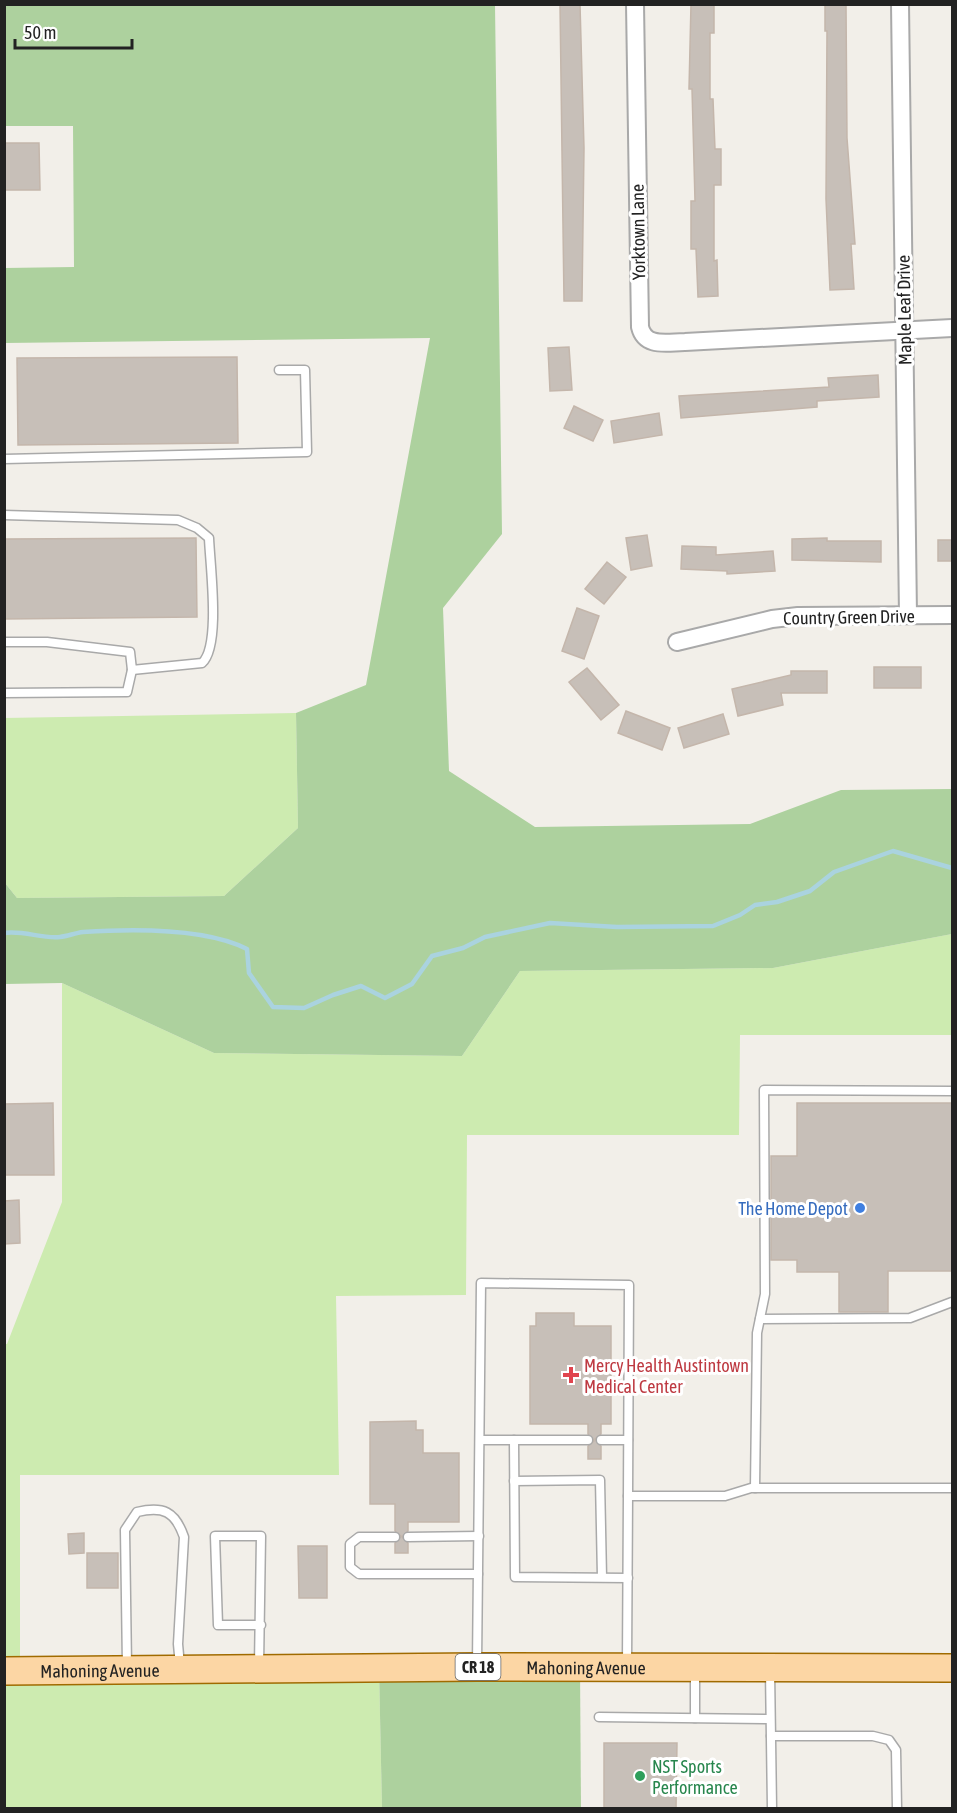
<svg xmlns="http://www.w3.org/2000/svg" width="957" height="1813" viewBox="0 0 957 1813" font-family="'Asap Condensed',sans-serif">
  <rect width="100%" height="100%" fill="#f2efe9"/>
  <!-- grass -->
  <g fill="#cdebb0">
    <path d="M 296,713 L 298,828 L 224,896 L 17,898 L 5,883 L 4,718 Z"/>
    <path d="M 952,934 L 952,1035 L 740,1035 L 739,1135 L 467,1135 L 466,1295 L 336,1296 L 339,1475 L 20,1475 L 20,1670 L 379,1668 L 382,1808 L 5,1808 L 4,1344 L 7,1344 L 62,1202 L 62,983 L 214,1053 L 462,1056 L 520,971 L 773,968 Z"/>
  </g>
  <!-- forest -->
  <g fill="#add19e">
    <path d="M 5,4 L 495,5 L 502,534 L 443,608 L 449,771 L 535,827 L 750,824 L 841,790 L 952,789 L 952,934 L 773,968 L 520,971 L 462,1056 L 214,1053 L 62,983 L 5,984 L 5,883 L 17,898 L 224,896 L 298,828 L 296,713 L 366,685 L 430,338 L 5,343 L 5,268 L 74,267 L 73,126 L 5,126 Z"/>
    <path d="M 379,1668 L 580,1668 L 581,1808 L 382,1808 Z"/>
  </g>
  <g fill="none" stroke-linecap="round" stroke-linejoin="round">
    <!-- stream -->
    <path stroke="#aad3df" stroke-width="4.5" d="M 4,933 C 23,930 42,939 60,937 C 68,936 75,933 83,932 C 130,929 205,928 247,949 L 249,973 L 273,1007 L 304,1008 L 333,995 L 361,986 L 385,998 L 412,984 L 432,956 L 463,948 L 485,937 L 550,923 L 617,927 L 713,926 L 740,915 L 755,905 L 777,902 L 810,891 L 834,872 L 893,851 L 952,868"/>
  </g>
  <!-- building -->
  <g fill="#c7bfb8" stroke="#c4b6ab" stroke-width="1.5">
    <path d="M 560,4 L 580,4 L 584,148 L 582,301 L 564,301 Z"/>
    <path d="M 691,4 L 714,4 L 714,33 L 710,33 L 710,99 L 713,99 L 715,149 L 721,149 L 721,185 L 714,185 L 714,261 L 717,260 L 718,296 L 698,297 L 696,249 L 691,249 L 691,201 L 695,201 L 692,89 L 689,89 Z"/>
    <path d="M 825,4 L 846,4 L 847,138 L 855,244 L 851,244 L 854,289 L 830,290 L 826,199 L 827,31 L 825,31 Z"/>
    <path d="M 4,143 L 39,143 L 40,190 L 4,190 Z"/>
    <path d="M 569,347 L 572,390 L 550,391 L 548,348 Z"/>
    <path d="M 237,357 L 238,443 L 18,445 L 17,358 Z"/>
    <path d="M 878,375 L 879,397 L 817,401 L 817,407 L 681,418 L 679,396 L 829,387 L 828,378 Z"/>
    <path d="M 574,406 L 603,420 L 593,441 L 564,428 Z"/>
    <path d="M 659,413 L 662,435 L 614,443 L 611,421 Z"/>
    <path d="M 647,535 L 652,566 L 631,570 L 626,538 Z"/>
    <path d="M 196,538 L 197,617 L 4,619 L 4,539 Z"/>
    <path d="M 827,538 L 827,541 L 881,541 L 881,562 L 792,560 L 792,539 Z"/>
    <rect x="938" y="540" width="14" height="21"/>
    <path d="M 682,546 L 716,547 L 716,555 L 773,551 L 775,571 L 727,574 L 727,571 L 681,569 Z"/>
    <path d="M 607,562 L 626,577 L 604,604 L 585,589 Z"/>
    <path d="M 577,608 L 599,616 L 584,659 L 562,651 Z"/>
    <rect x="874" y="667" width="47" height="21"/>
    <path d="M 587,668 L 619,705 L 601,720 L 569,682 Z"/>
    <path d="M 791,671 L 827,671 L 827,693 L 781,693 L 783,705 L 738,716 L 732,689 L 791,675 Z"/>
    <path d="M 626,711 L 670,728 L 662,750 L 618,733 Z"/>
    <path d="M 723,714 L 729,734 L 684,748 L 678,728 Z"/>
    <path d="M 53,1103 L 54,1175 L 4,1175 L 4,1104 Z"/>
    <path d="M 797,1103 L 952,1103 L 952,1271 L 888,1271 L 888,1312 L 839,1312 L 839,1272 L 797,1272 L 797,1260 L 771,1260 L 771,1156 L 797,1156 Z"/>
    <path d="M 19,1200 L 20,1243 L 4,1244 L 4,1201 Z"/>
    <path d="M 536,1313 L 574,1313 L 574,1326 L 611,1326 L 611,1424 L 601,1424 L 601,1434 L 595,1439 L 601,1446 L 601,1459 L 588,1459 L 588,1446 L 594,1441 L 588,1434 L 588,1424 L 530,1424 L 530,1326 L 536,1326 Z"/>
    <path d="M 416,1421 L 416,1430 L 423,1430 L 423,1453 L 459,1453 L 459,1522 L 408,1522 L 408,1531 L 402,1537 L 408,1543 L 408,1553 L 395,1553 L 395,1543 L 401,1536 L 395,1531 L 395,1504 L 370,1504 L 370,1422 Z"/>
    <path d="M 84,1533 L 84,1553 L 69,1554 L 68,1534 Z"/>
    <path d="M 298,1546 L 327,1546 L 327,1598 L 299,1598 Z"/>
    <rect x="87" y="1553" width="31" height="35"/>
    <path d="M 604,1743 L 677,1743 L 676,1809 L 604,1809 Z"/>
  </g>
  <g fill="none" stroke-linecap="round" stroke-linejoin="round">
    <!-- service casing -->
    <g stroke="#a9a9a9" stroke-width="11">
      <g id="service">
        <path d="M 4,459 L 307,452 L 305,370 L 279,370"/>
        <path d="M 4,515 L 178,520 L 197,528 L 209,538 C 210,565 221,646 202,663 L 132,670 L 130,652 L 47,642 L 4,642"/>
        <path d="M 4,693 L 127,692 L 132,670"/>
        <path d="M 760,1319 L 910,1318 L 952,1302"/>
        <path d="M 480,1440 L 588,1440"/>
        <path d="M 514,1440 L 515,1577 L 628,1578"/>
        <path d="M 601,1440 L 628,1440"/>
        <path d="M 514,1481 L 600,1480 L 602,1577"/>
        <path d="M 755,1488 L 757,1333 L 765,1294 L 764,1090 L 952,1091"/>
        <path d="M 395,1537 L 359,1537 L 350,1544 L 350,1567 L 359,1574 L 478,1574"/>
        <path d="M 408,1537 L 479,1536"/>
        <path d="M 477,1664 L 481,1283 L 629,1285 L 628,1496"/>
        <path d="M 627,1664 L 628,1496 L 725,1496 L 751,1488 L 952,1488"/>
        <path d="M 259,1665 L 261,1536 L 215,1536 L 218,1625 L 261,1625"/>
        <path d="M 127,1666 L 125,1530 L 137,1512 C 163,1506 175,1511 184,1537 L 178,1644 L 180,1666"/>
        <path d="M 695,1671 L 695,1718"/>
        <path d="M 770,1671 L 772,1808"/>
        <path d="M 599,1717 L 770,1719"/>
        <path d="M 771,1736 L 873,1736 L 889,1740 L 896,1750 L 897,1808"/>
      </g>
    </g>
    <!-- minor casing -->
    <g stroke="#a9a9a9" stroke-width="20">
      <g id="minor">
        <path d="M 635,4 L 640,327 C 645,348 667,342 685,342 L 952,328"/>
        <path d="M 900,4 L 908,615"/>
        <path d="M 677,642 L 772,619 L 798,616 L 952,615"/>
      </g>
    </g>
    <!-- primary casing -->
    <g stroke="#a06b00" stroke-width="30">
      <g id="primary">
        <path id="s1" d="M 4,1671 L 477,1667 L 952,1668"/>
      </g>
    </g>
    <!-- service -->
    <use href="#service" stroke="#fff" stroke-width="8"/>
    <!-- minor -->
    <use href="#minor" stroke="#fff" stroke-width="16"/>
    <!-- primary -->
    <use href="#primary" stroke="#fcd6a4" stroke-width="27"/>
  </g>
  <!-- markers -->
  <circle fill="#3f7fe0" stroke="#fff" stroke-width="2" cx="860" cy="1208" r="6"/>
  <path fill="#e0444e" stroke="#fff" stroke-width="2" d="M568 1366h6v6h6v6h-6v6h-6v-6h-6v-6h6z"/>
  <circle fill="#2e9e5b" stroke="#fff" stroke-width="2" cx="640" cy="1776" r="6"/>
  <g text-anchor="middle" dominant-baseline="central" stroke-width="6" stroke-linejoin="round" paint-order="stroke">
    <!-- shield labels -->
    <rect fill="#fff" stroke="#646464" stroke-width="1.5" x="455.5" y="1654" width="45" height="26" rx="4.5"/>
    <g font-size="16" font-weight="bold" fill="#222">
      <text x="478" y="1667">CR 18</text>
    </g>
    <!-- street labels -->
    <g font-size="18" fill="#222" stroke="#fff">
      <text transform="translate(638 232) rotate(-91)">Yorktown Lane</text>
      <text transform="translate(904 310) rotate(-91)">Maple Leaf Drive</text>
      <text transform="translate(849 617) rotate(-1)">Country Green Drive</text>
      <text stroke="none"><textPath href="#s1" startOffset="582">Mahoning Avenue</textPath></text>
      <text stroke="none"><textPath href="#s1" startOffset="96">Mahoning Avenue</textPath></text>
    </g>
    <!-- shop labels -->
    <g font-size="18" fill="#366cbe" stroke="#fff" text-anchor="end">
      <text x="848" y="1208">The Home Depot</text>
    </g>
    <!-- health labels -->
    <g font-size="18" fill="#be3a42" stroke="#fff" text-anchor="start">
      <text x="584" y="1365">Mercy Health Austintown<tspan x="584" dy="21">Medical Center</tspan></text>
    </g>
    <!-- leisure labels -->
    <g font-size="18" fill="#27864d" stroke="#fff" text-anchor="start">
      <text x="652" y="1766">NST Sports<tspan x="652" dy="21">Performance</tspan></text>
    </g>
  </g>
  <!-- border -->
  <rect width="957" height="1813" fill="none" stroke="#222222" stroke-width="12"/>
  <!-- scale -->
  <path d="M15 39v9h117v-9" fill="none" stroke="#222222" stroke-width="3"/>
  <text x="24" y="39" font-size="18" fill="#222222" stroke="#ffffff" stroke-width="4.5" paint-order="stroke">50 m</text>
</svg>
